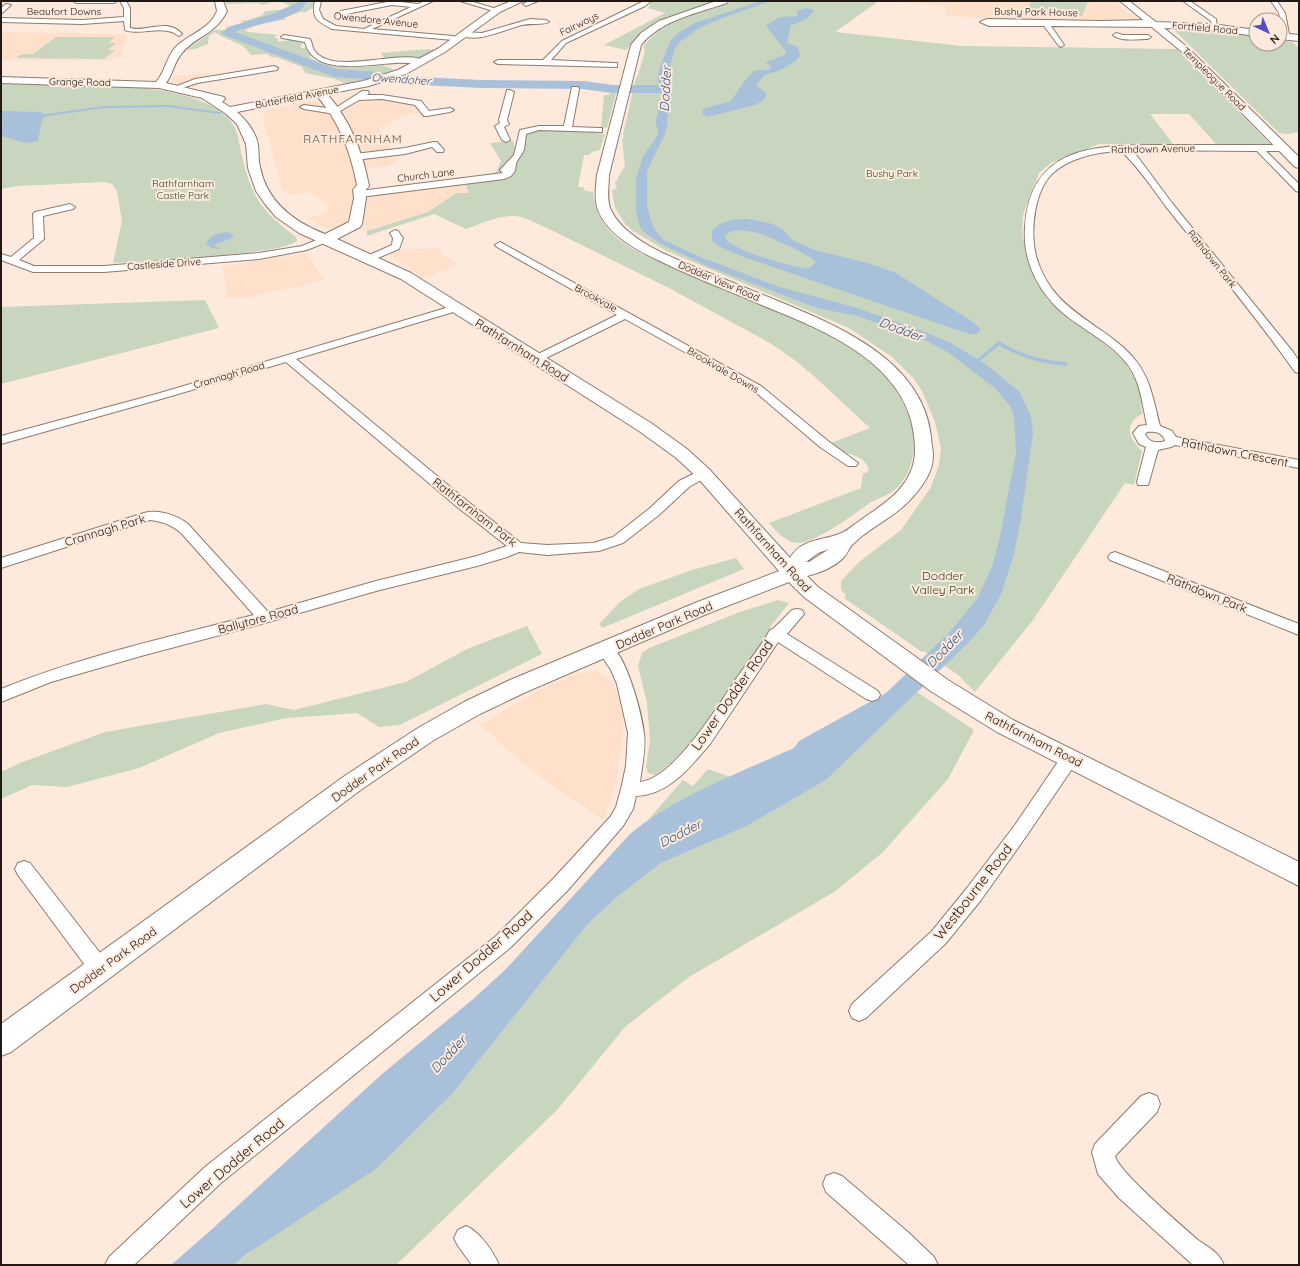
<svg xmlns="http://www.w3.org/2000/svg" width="1300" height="1266" viewBox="0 0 1300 1266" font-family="Quicksand,sans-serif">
  <rect width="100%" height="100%" fill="#fdeadd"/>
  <!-- built -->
  <g fill="#fee0cb">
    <path d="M 888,1 L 1114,1 L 1138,20 L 1120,21 L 1000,20 L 945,15 L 946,6 Z"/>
    <path d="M 1,32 L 127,34 L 121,56 L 108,61 L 1,60 Z"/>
    <path d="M 207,73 L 212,79 L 195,86 L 173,82 L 172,76 Z"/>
    <path d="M 355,93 L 362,95 L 360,99 L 383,99 L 411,104 L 418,113 L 399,116 L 400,119 L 391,120 L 392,124 L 377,126 L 389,144 L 396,164 L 365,169 L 367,194 L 465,183 L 470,193 L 443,201 L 428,212 L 366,231 L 344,225 L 337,228 L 327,228 L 307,218 L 328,212 L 329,207 L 311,192 L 291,195 L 282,189 L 263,118 L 266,110 L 312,101 L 321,103 L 330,101 L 343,101 Z"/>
    <path d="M 440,248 L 439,252 L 458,264 L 423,279 L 389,254 L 409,249 Z"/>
    <path d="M 306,253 L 324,280 L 248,297 L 226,298 L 226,285 L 222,266 Z"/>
    <path d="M 597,670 L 613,683 L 620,701 L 623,732 L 616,785 L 603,820 L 532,771 L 480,725 L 533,693 L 573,675 Z"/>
  </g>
  <!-- green -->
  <g fill="#c8d5bf">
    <path d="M 225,1 L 297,1 L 301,3 L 299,7 L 292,10 L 295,11 L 306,6 L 308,1 L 315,1 L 313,7 L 306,12 L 300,12 L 283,18 L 288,19 L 260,24 L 245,30 L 248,32 L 278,35 L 274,37 L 278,39 L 277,41 C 287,43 298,35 306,43 L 301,44 L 301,48 L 306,48 L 313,56 L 309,57 L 318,62 L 323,61 L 363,65 L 363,67 L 382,65 L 395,70 L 375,77 L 347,84 L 335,79 L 305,73 L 302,67 L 276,57 L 271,57 L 268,54 L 251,55 C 243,41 227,42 215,32 L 209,36 L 208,44 L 195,49 L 187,50 L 214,30 L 228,30 L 246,23 L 239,21 L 248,20 L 265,14 L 262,13 C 269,8 280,13 290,6 C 283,1 272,1 264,5 L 258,3 L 227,4 Z"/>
    <path d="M 652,1 L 717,1 C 684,12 647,20 626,50 L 604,45 L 665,13 L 648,8 Z"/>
    <path d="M 735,1 L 879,1 L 835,32 L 962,46 L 1177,49 L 1270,144 L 1217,145 L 1189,114 L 1150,114 L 1174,145 L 1099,144 L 1051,163 L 1039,173 L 1023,215 L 1022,232 L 1026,252 L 1047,300 L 1066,317 L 1101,341 L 1125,362 L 1138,385 L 1140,393 L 1142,414 C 1123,424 1129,439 1142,451 L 1134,485 L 1125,483 L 1033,620 L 975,692 L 958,675 L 924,651 L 922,652 L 844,598 L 846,595 L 841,590 L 841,581 L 859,562 L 901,530 L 931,487 L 939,465 L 941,448 L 935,422 L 922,391 L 914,379 L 892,357 L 849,328 L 667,251 L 633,231 L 626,225 L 615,208 L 612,190 L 617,188 L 615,183 L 625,166 L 622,139 L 625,136 L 623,135 L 635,81 L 639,72 L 645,51 L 643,47 C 663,19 704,12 735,1 Z"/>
    <path d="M 1032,1 L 1088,1 L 1082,16 L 1027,10 Z"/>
    <path d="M 1198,29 L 1256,37 L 1256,44 L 1280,44 L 1280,40 L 1293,42 L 1299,49 L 1299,132 L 1288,134 L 1279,133 L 1175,31 Z"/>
    <path d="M 56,37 L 115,37 L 108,43 L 116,43 L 108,50 L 115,50 L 104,59 L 16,58 L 22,54 L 33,54 Z"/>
    <path d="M 428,49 L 435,50 L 423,58 L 413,57 L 385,59 L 381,53 Z"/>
    <path d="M 1,84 C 51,84 215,75 236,130 C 239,139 240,150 243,160 C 252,199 264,213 296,237 L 297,241 C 282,255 141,261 113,263 L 122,221 L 117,191 L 112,184 L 104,182 L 18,186 L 1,189 Z"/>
    <path d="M 584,86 L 617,90 L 607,128 L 601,127 L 604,95 L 609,95 L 610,93 L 576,88 Z"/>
    <path d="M 534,130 L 590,131 L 594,133 L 605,134 L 600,150 L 592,152 L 589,155 L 584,155 L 578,187 L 583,187 L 585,191 L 593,192 C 595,207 599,219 609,230 C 626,250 656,260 680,270 C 741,296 856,332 894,387 C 915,417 924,461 896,489 C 889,495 879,498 871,502 C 865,506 859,511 853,515 C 840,524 812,543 797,543 C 785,542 776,531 769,523 L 861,488 L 863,473 L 866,473 L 869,469 C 864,456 853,456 842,451 C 838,449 835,445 831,443 L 870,428 L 816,378 L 796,361 L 770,343 L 669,288 L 547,228 C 537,224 523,215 511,216 C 496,217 480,224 466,229 L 434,214 L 367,236 L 367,231 L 428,212 L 456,193 L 469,193 L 465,183 L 493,179 L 501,161 L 490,143 L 513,141 L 516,152 L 515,162 L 524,135 Z"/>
    <path d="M 205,300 L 219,328 L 1,384 L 1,307 Z"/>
    <path d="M 736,558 L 744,569 L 602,628 L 599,624 L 620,602 L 639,589 L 692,570 Z"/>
    <path d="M 778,600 L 789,603 L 771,626 L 767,635 L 703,728 C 689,746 674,762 655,775 L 648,773 L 646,767 L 650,739 L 647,703 L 638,666 L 642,653 L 649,648 L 740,612 Z"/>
    <path d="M 527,626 L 542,654 L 400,725 L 379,727 L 357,713 L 286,718 L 219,733 L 139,768 L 67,787 L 32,785 L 1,799 L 1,772 L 20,763 L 105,732 L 266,704 L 294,710 L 406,682 L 467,649 Z"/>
    <path d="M 917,692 L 974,730 L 948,779 L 882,853 L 834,892 L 689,977 L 625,1027 L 557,1110 L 396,1265 L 234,1265 L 452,1094 L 587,925 L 616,898 L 661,863 L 747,826 L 826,780 Z"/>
    <path d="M 708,769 L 730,777 L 648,820 L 683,780 L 693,786 Z"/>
  </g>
  <!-- water -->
  <g fill="#a9c0db" fill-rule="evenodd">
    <path d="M 761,1 L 770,1 L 725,17 L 699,28 L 681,41 L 675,48 L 668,73 L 670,86 L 667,126 L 665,134 L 647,171 L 647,206 L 651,220 L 655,230 L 664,240 L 693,254 L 779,287 L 854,307 L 922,331 L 949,342 L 984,363 L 1020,392 L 1031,417 L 1033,433 L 1021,518 L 1014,554 L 1002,592 L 984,625 L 968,643 L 826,780 L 747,826 L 661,863 L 616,898 L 587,925 L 452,1094 L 377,1168 L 247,1254 L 234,1265 L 171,1265 L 211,1230 L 382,1074 L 472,1000 L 505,970 L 630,834 C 676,796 739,773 794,748 L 799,741 L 886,693 L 949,633 L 977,599 L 992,567 L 999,541 L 1016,453 L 1014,416 L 1010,406 L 996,389 L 949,353 L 923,339 L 886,326 L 857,316 L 817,308 L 707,266 L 661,244 L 644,232 L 640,227 L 636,211 L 636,179 L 643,156 L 658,135 L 658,129 L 656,125 L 656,120 L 662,98 L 658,80 L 659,70 L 670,41 L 678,33 L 695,23 Z"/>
    <path d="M 806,8 L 814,10 C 810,18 800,23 791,25 L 787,43 L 798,47 L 800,56 L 797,60 L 791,64 L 778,71 L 765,75 L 756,85 L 767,94 L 762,101 L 755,105 L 708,117 L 702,114 L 703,109 L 731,101 L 743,83 L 754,71 L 770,69 L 771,67 L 766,62 L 786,54 C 784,45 771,35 766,25 L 780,17 L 798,16 L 797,11 Z"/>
    <path d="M 1,111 L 41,112 L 41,114 L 52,114 L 42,119 L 38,141 L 26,143 L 1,136 L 1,125 L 4,123 L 1,122 Z"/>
    <path d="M 749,219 L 773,224 L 782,229 L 794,241 L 815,250 L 868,263 L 896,273 L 971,321 L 980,328 L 980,331 L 977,334 L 969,334 L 735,254 L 717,245 L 712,240 L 712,231 C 720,220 737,219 749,219 ZM 739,230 C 745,231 751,231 758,233 C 768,236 811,255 816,262 L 809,268 C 795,269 728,249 725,237 L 729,232 Z"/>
    <path d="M 228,232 L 234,235 L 230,239 L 215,244 L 216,247 L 221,249 L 212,248 L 206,244 C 209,235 219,233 228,232 Z"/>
  </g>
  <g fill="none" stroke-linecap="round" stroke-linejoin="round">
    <!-- stream-far1 -->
    <g stroke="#a9c0db" stroke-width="2">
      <path d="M 395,80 L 398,80"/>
      <path d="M 168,106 L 220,113"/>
      <path d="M 47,115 L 104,107 L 167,106"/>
    </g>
    <!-- stream -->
    <path stroke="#a9c0db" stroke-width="3.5" d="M 975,363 L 999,343 C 1019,356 1043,362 1066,364"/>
    <!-- river -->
    <path fill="#a9c0db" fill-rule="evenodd" d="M 298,1 L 308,1 C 298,21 255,23 235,32 L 336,69 L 377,72 L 398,76 L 481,80 L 584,81 L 613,85 L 665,85 L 669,86 L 671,89 L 669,92 L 665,93 L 613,93 L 584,89 L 481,88 L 398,84 L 377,80 L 334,77 L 224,35 L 222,33 L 228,27 L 272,14 L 297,3 Z"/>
    <!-- street casing -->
    <g stroke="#8f7b6c" stroke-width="2">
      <g id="street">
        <path d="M 73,1 L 117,1 L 114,3 L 76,3 Z"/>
        <path d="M 120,1 L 126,1 L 130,8 L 130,28 C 145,33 168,17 182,34 L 179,36 C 175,34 172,31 167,31 C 153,28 139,35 125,30 L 124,21 L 82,24 L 1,22 L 1,18 L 82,20 L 124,17 L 124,8 Z"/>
        <path d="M 315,1 L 321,1 L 319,10 L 323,19 L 336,26 L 364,29 L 411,7 L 392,5 L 341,15 L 338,13 L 341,11 L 392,1 L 418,4 L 425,1 L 433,1 L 372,29 L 453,36 L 456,38 L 453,40 L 332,29 C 318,22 311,18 315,1 Z"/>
        <path d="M 460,1 L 470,1 L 500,10 L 497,12 Z"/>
        <path d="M 529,1 L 538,1 L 526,6 L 523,4 Z"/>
        <path d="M 644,1 L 651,1 L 645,6 L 566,43 L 551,60 L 614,63 L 617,63 L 617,67 L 498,64 L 494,62 L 498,60 L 543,60 L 562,41 Z"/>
        <path d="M 1183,1 L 1190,1 L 1216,19 L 1217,29 L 1213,29 L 1211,21 Z"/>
        <path d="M 1271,1 L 1277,1 L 1285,13 L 1289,34 L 1292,37 L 1291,38 L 1287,38 L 1283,35 L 1279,13 Z"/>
        <path d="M 6,4 L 11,5 L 1,14 L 1,8 Z"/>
        <path d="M 530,19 L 546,20 L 549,22 C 545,25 529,23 522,25 C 506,29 474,45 460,34 L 463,32 L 482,33 Z"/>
        <path d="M 987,19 L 1101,21 L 1151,20 L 1158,25 L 1155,27 L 1051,26 L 1064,45 L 1061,47 L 1059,46 L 1044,26 L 989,26 L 980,22 Z"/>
        <path d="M 1116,33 L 1123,35 L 1148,35 L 1151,37 L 1148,39 C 1137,39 1121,42 1113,35 Z"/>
        <path d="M 284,35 L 310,39 C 312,42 312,47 314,50 C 333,78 406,46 426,62 C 421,65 403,62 396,63 C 369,64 313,77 305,42 L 282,38 L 281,37 Z"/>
        <path d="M 274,66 L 278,68 L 277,70 L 197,83 L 176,90 L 172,88 L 195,79 Z"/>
        <path d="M 572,87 L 578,87 L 579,89 L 572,127 L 599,128 L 602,128 L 602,132 L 539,130 L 526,134 L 524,150 L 516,163 L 515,171 L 511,176 L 504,179 L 360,197 L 356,194 L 360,191 L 503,173 L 500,170 L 514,155 L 520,130 L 539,126 L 564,126 Z"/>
        <path d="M 507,90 L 510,90 L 514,92 L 507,120 L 509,124 L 504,127 L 510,140 L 506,142 L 502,140 L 495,126 L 500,123 L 499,120 Z"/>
        <path d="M 362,91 L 368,91 L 369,93 L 367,95 L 382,95 L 421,101 L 429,111 L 450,108 L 454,110 L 450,112 L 427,116 L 424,116 L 415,105 L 382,99 L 359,100 L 335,114 L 304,109 L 300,107 L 304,105 L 334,109 Z"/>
        <path d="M 434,142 L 437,142 L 444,150 L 443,152 L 437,152 L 432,147 L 405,154 L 355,160 L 351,157 L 355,154 L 405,148 Z"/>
        <path d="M 1157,145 L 1283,145 L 1287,148 L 1283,151 L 1266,151 L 1299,184 L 1299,192 L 1296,191 L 1257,151 L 1131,150 L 1137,156 L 1172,203 L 1293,352 L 1299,361 L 1299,373 L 1295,372 C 1258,319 1216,269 1175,218 C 1157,196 1142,170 1121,151 C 1098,152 1071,157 1053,173 C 1034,190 1030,232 1036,256 C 1040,270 1048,285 1057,295 C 1080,321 1115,334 1136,361 C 1151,380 1154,403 1160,426 L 1172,431 L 1176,437 L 1299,460 L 1299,468 L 1175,445 L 1171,447 L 1158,450 L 1149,482 L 1148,485 L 1138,485 L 1137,482 L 1146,447 L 1139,444 L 1133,433 L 1139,426 L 1147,425 C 1142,404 1141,383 1128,365 C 1107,337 1071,326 1049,299 C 1032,278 1023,254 1025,227 C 1030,147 1093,145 1157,145 ZM 1147,432 C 1154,431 1163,432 1165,441 C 1157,444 1148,442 1145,434 Z"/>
        <path d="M 70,204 L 75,207 L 73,209 L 43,216 L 44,239 L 19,260 L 34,266 L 104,266 L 259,253 L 302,246 L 326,236 L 331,239 L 329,241 L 307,250 L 259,259 L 104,272 L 33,272 L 1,260 L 1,254 L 11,257 L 34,238 L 33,214 L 35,212 Z"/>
        <path d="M 395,230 L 398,231 L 403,238 L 399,249 L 373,260 L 367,260 L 365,258 L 367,256 L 392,245 L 393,238 L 390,233 Z"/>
        <path d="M 500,242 L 761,386 L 828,441 L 858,463 L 856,466 L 848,466 L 820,447 L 753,390 L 625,319 L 540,361 L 532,361 L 530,359 L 532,357 L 617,315 L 497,247 L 495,245 Z"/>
        <path d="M 456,305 L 460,306 L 461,308 L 460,310 L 296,359 L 466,500 L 521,543 L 547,545 L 593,543 L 613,537 L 649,509 L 679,481 L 703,469 L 708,470 L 709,473 L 708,476 L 689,487 L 659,515 L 623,543 L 599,551 L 547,555 L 519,552 L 507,557 L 477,566 L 376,591 L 265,623 L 141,656 L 51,682 L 1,702 L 1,689 C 82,656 169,637 254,615 L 183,535 C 173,525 164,522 150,520 L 1,568 L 1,558 L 144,513 C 158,509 177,515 188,524 L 268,612 L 376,581 L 477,556 L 507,546 L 456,506 L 286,362 L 168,397 L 1,444 L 1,436 L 160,393 Z"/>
        <path d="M 1115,552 L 1299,624 L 1299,635 L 1110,560 L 1108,557 L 1110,554 Z"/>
        <path d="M 797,609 L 802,610 L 804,614 L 787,634 L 878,691 L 880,695 L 878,699 L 872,701 L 866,699 L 778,642 L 710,744 C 690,767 669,795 636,796 L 633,809 L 623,826 L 568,890 L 510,948 L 221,1183 L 134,1265 L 105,1265 L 109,1257 L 205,1167 L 496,936 L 554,878 L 611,816 L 616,807 L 621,789 L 626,766 L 628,733 L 617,684 L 611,670 L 598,650 L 601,646 C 604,645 606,644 609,645 C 626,652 642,715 644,733 C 646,748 642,766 640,782 C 674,779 720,703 738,676 C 749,661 761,646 770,630 L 773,629 L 792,610 Z"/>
        <path d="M 1070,751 L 1076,753 L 1078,758 L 1076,763 L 1027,835 L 981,900 L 946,943 L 866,1018 L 859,1021 L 852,1018 L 849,1011 L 852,1004 L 932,931 L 967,888 L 1015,825 L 1064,753 Z"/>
        <path d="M 24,861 L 30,863 L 107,962 L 110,969 L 107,976 L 100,978 L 93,976 L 18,875 L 15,869 L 18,863 Z"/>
        <path d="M 1149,1093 L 1157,1096 L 1160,1104 L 1157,1112 L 1115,1156 C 1118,1171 1183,1227 1198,1240 C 1209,1248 1219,1252 1224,1265 L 1193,1265 L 1119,1198 L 1098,1174 L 1092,1152 L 1095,1144 L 1141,1096 Z"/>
        <path d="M 834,1173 L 842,1176 L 909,1233 L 934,1257 L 938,1265 L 909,1265 L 826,1192 L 823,1184 L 826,1176 Z"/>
        <path d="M 466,1226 C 480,1232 493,1251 499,1265 L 472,1265 L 458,1246 L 454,1238 L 458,1230 Z"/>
      </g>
    </g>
    <!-- secondary casing -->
    <g stroke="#8f7b6c" stroke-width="2">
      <g id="secondary">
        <path d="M 215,1 L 223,1 L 227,11 C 216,34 196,36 182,53 C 174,62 173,74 166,83 L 224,97 L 225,99 L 222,102 L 230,107 L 363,81 L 398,70 L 439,48 L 494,8 L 511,1 L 523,1 L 500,12 L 445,52 L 406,74 L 369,86 L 327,94 C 350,120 363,153 369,186 L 365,191 L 366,198 L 362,224 L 360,227 L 337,239 L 411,273 L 651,423 L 687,449 L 709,469 L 790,558 C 801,539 821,541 839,534 C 846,532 852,526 858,522 C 877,508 900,496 910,473 C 918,458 915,437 911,420 C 894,358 819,328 764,306 C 730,291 694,278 660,261 C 636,250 608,235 598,210 C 594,199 596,186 597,175 L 631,45 L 641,33 L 659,21 L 716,1 L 728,1 L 727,3 C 698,13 661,20 641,45 L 609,175 C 609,186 606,200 611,210 C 624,238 666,255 692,266 C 719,277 746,288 773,299 C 836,325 922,359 931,436 C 931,443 933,449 933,456 C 933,474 919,491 907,503 C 891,519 869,528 853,544 C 849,547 848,553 844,557 C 835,567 819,573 807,576 L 818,587 L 948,680 L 1013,720 L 1299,862 L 1299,886 L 997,732 L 932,692 L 804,597 L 789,582 L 709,613 L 526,692 L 480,714 L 434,740 L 362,789 L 11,1052 L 1,1056 L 1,1024 L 346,775 L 418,728 L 464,702 L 510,680 L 695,603 L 779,571 L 697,477 L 675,457 L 639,431 L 401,279 L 299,233 L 276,217 L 265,204 L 256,191 L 248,168 L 246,144 L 237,124 L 225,113 L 202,98 L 159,88 L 1,83 L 1,77 L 156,82 C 165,72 166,59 174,49 C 187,34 209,31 217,11 ZM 317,96 C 339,121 351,153 357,185 L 353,190 L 354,198 L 349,222 L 325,234 C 294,222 267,202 260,167 C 258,159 259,152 258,145 C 256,132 246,120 237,112 ZM 829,549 L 809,562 L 806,562 L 818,553 Z"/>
        <path d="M 1120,1 L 1129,1 L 1156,22 L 1212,24 L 1256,30 L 1256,36 L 1212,30 L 1164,28 L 1187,47 L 1299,157 L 1299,168 L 1295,167 L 1181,51 Z"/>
        <path d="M 1280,33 L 1299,35 L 1299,41 L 1280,39 Z"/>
      </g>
    </g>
    <!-- street -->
    <use href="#street" fill="#fff" fill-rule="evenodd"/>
    <!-- secondary -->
    <use href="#secondary" fill="#fff" fill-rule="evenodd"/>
  </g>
  <g text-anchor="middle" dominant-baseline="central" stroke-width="4" stroke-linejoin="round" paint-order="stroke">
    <!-- far-street labels -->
    <g font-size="10" fill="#211913" stroke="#fdeadd">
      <text x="64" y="11">Beaufort Downs</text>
      <text transform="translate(1036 12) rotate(1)">Bushy Park House</text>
      <text transform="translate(376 20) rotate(6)">Owendore Avenue</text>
      <text transform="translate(579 24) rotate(-26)">Fairways</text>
      <text transform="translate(1205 28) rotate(5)">Fortfield Road</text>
      <text transform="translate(1214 79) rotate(45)">Templeogue Road</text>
      <text transform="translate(80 82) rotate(1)">Grange Road</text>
      <text transform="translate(297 97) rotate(-11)">Butterfield Avenue</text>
      <text transform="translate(1153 149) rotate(-1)">Rathdown Avenue</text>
      <text transform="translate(426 175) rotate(-7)">Church Lane</text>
      <text transform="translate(1212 259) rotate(51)">Rathdown Park</text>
      <text transform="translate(164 264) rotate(-4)">Castleside Drive</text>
      <text transform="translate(719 281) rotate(23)">Dodder View Road</text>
      <text transform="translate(596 298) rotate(29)">Brookvale</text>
      <text transform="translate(723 370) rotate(30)">Brookvale Downs</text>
      <text transform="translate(229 375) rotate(-16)">Crannagh Road</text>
    </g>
    <!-- far-park labels -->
    <g font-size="10" fill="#31491b" stroke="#fdeadd">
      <text x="892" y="173">Bushy Park</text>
      <text x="183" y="183">Rathfarnham<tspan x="183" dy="12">Castle Park</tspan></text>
    </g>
    <!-- far-water labels -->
    <g font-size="11" font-style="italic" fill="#33567d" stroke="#fdeadd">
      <text transform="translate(401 79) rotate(4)">Owendoher</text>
    </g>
    <!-- far-quarter labels -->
    <g font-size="12" letter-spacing="1" fill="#665345" stroke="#fdeadd">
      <text x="353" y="138">RATHFARNHAM</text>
    </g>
    <!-- street labels -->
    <g font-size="12" fill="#211913" stroke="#fdeadd">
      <text transform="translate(522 350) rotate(32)">Rathfarnham Road</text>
      <text transform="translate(1235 452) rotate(11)">Rathdown Crescent</text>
      <text transform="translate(475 512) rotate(38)">Rathfarnham Park</text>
      <text transform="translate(105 530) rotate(-17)">Crannagh Park</text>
      <text transform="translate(773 550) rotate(48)">Rathfarnham Road</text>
      <text transform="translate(1207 593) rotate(22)">Rathdown Park</text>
      <text transform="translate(258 619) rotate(-15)">Ballytore Road</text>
      <text transform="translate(664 625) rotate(-23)">Dodder Park Road</text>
      <text transform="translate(1034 739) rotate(27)">Rathfarnham Road</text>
      <text transform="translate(375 769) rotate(-35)">Dodder Park Road</text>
      <text transform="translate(113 960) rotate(-36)">Dodder Park Road</text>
    </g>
    <!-- park labels -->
    <g font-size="12" fill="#31491b" stroke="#fdeadd">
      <text x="943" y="575">Dodder<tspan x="943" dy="14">Valley Park</tspan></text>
    </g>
    <!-- water labels -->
    <g font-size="13" font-style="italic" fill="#33567d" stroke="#fdeadd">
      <text transform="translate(665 89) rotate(-87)">Dodder</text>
      <text transform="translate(901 329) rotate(21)">Dodder</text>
      <text transform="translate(944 649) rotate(-46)">Dodder</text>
      <text transform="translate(680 833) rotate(-27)">Dodder</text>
      <text transform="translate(448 1054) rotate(-47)">Dodder</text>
    </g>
    <!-- near-street labels -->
    <g font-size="14" fill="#211913" stroke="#fdeadd">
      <text transform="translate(732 695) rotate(-55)">Lower Dodder Road</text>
      <text transform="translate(973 892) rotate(-52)">Westbourne Road</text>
      <text transform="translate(481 956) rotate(-41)">Lower Dodder Road</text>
      <text transform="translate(232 1163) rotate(-40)">Lower Dodder Road</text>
    </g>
  </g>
  <!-- border -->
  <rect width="1300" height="1266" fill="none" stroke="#211913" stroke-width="4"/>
  <!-- north arrow -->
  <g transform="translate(1268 32) rotate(136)"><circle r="19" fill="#fdeadd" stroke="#a5968c"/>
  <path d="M0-3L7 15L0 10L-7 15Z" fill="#544dc4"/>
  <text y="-6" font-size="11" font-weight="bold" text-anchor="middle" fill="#211913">N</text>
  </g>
</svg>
